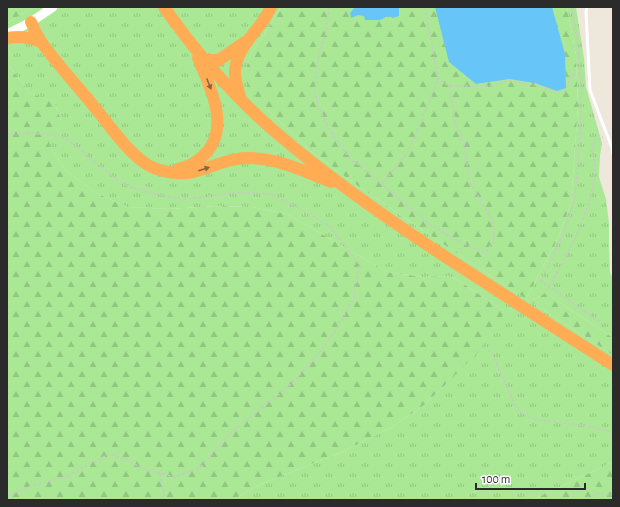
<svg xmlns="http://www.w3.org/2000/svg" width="620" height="507" viewBox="0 0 620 507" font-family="'Alegreya Sans',sans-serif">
  <defs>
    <pattern id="grass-tufts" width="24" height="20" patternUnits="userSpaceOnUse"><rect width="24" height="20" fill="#aae895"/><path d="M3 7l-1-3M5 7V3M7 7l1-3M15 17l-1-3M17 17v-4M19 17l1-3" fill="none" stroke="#92c781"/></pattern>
    <pattern id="forest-firs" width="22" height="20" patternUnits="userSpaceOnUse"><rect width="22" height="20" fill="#aae895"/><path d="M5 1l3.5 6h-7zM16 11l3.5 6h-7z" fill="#92c781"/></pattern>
  </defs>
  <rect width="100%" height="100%" fill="#eee7dc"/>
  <!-- grass -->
  <path fill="url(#grass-tufts)" d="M 33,7 L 281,7 L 270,26 L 251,53 L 245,71 L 268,110 L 308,149 L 351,181 L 431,236 L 523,297 L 527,297 L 559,236 L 571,202 L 578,106 L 576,55 L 567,7 L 576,7 L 584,58 L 586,87 L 602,143 L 600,155 L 599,177 L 606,199 L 609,223 L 609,243 L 610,273 L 613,278 L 613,338 L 546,293 L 533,300 L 533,303 L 613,355 L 613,462 L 532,500 L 233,500 L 261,484 L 342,452 L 392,427 L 424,405 L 447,383 L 503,310 L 456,279 L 447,276 L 423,277 L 387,272 L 315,230 L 287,214 L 252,207 L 214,206 L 169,209 L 127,207 L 96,193 L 66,170 L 50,147 L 48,140 L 60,117 L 54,102 L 30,93 L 7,63 L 7,23 Z"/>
  <!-- forest -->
  <g fill="url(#forest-firs)">
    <path d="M 7,7 L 33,7 L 7,23 Z"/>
    <path d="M 281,7 L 567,7 L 576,55 L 578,106 L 571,202 L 559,236 L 527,297 L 523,297 L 431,236 L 351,181 L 308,149 L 268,110 L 250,90 L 246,81 L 245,71 L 251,53 L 270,26 Z"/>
    <path d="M 7,63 L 30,93 L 54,102 L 60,117 L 49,140 L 50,147 L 66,170 L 96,193 L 127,207 L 169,209 L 214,206 L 252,207 L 287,214 L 315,230 L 387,272 L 423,277 L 447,276 L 456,279 L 503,310 L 504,314 L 478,352 L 447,383 L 424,405 L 392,427 L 342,452 L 261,484 L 233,500 L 7,500 Z"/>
    <path d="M 546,293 L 613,338 L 613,355 L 533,303 L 533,300 Z"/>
    <path d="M 613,462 L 613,500 L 532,500 Z"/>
  </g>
  <!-- water -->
  <g fill="#68c5f7">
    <path d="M 355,7 L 399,7 L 399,16 L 393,18 L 388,16 L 380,20 L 365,20 L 364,16 L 358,15 L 351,18 L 350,13 Z"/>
    <path d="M 435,7 L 552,7 L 565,54 L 566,88 L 557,91 L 535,83 L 509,79 L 476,84 L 449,62 Z"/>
  </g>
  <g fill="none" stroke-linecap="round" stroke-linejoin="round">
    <!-- path -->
    <g stroke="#c8c8c8" stroke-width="1.5" stroke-dasharray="3 2" stroke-linecap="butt">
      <path d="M 329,7 L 326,32 L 318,59 L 316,72 L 315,89 L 317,103 L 324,119 L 335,138 L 348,156 L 425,221 L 454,239 L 485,253 L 494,241 L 494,229 L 491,218 L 470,183 L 464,143 L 456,127 L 450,86 L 438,79"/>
      <path d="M 572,7 L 578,46 L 581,85 L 581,126 L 578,167 L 574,201 L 564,233 L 541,281 L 601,323"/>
      <path d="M 450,86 L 490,86 L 508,81 L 535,85 L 556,92 L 566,90 L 571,75 L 575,75"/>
      <path d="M 7,134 L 26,133 L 59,135 L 71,142 L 117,180 L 132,188 L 148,192 L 174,198 L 190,199 L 237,192 L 271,194 L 295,206 L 328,225 L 359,264 L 354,298 L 335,331 L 317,356 L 291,384 L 262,408 L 231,432 L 217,448 L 202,466 L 189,472 L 175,477 L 144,469 L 126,460 L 109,454 L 67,476 L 22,489 L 7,497"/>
      <path d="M 382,184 L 408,152 L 435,88 L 438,79 L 425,7"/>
      <path d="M 549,287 C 568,253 588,218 594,179 C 595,173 595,166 594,161 C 592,154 590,150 593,143 L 603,137"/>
      <path d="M 488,350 L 493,355 L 514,403 L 520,411 L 528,417 L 538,420 L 588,426 L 603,430 L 613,434"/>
      <path d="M 160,474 L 165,500"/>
      <path d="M 582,500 L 597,494 L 613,495"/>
    </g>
    <!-- lane -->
    <path stroke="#fff" stroke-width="3" d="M 587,7 L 586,12 L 590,90 L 612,148 L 613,155"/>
    <!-- secondary -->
    <path stroke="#fff" stroke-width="9" d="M 7,34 L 31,22 L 53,7"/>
    <!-- highway -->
    <g stroke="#ffac55" stroke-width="12">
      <path d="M 164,7 C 197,54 235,98 279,135 C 335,183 396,225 458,265 C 509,298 561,332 613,365"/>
      <path d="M 31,22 C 34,29 38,37 42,43 C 59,66 78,87 96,109 C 110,126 127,151 145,163 C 154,170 165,172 176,173 C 197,175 213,164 232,160 C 266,152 301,170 331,182"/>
      <path d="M 7,38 C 21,36 28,37 41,42"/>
      <path d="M 204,60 L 219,60 L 245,42"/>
      <path d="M 240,97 C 238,89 235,81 235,72 C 235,47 262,29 271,7"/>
      <path d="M 178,169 C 189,167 197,162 205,154 C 231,127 210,87 198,58"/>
    </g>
  </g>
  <!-- one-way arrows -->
  <defs><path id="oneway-solid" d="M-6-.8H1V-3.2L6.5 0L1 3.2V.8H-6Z"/></defs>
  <g fill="#8a653e">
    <use href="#oneway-solid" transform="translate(209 84) rotate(68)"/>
    <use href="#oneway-solid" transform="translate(204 169) rotate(-18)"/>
  </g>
  <!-- border -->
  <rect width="620" height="507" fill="none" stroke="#2b2b2b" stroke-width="16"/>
  <!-- scale -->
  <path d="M476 483v6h109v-6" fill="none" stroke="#2b2b2b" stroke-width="2"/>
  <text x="482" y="483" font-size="12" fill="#2b2b2b" stroke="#ffffff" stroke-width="3" paint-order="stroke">100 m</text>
</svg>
